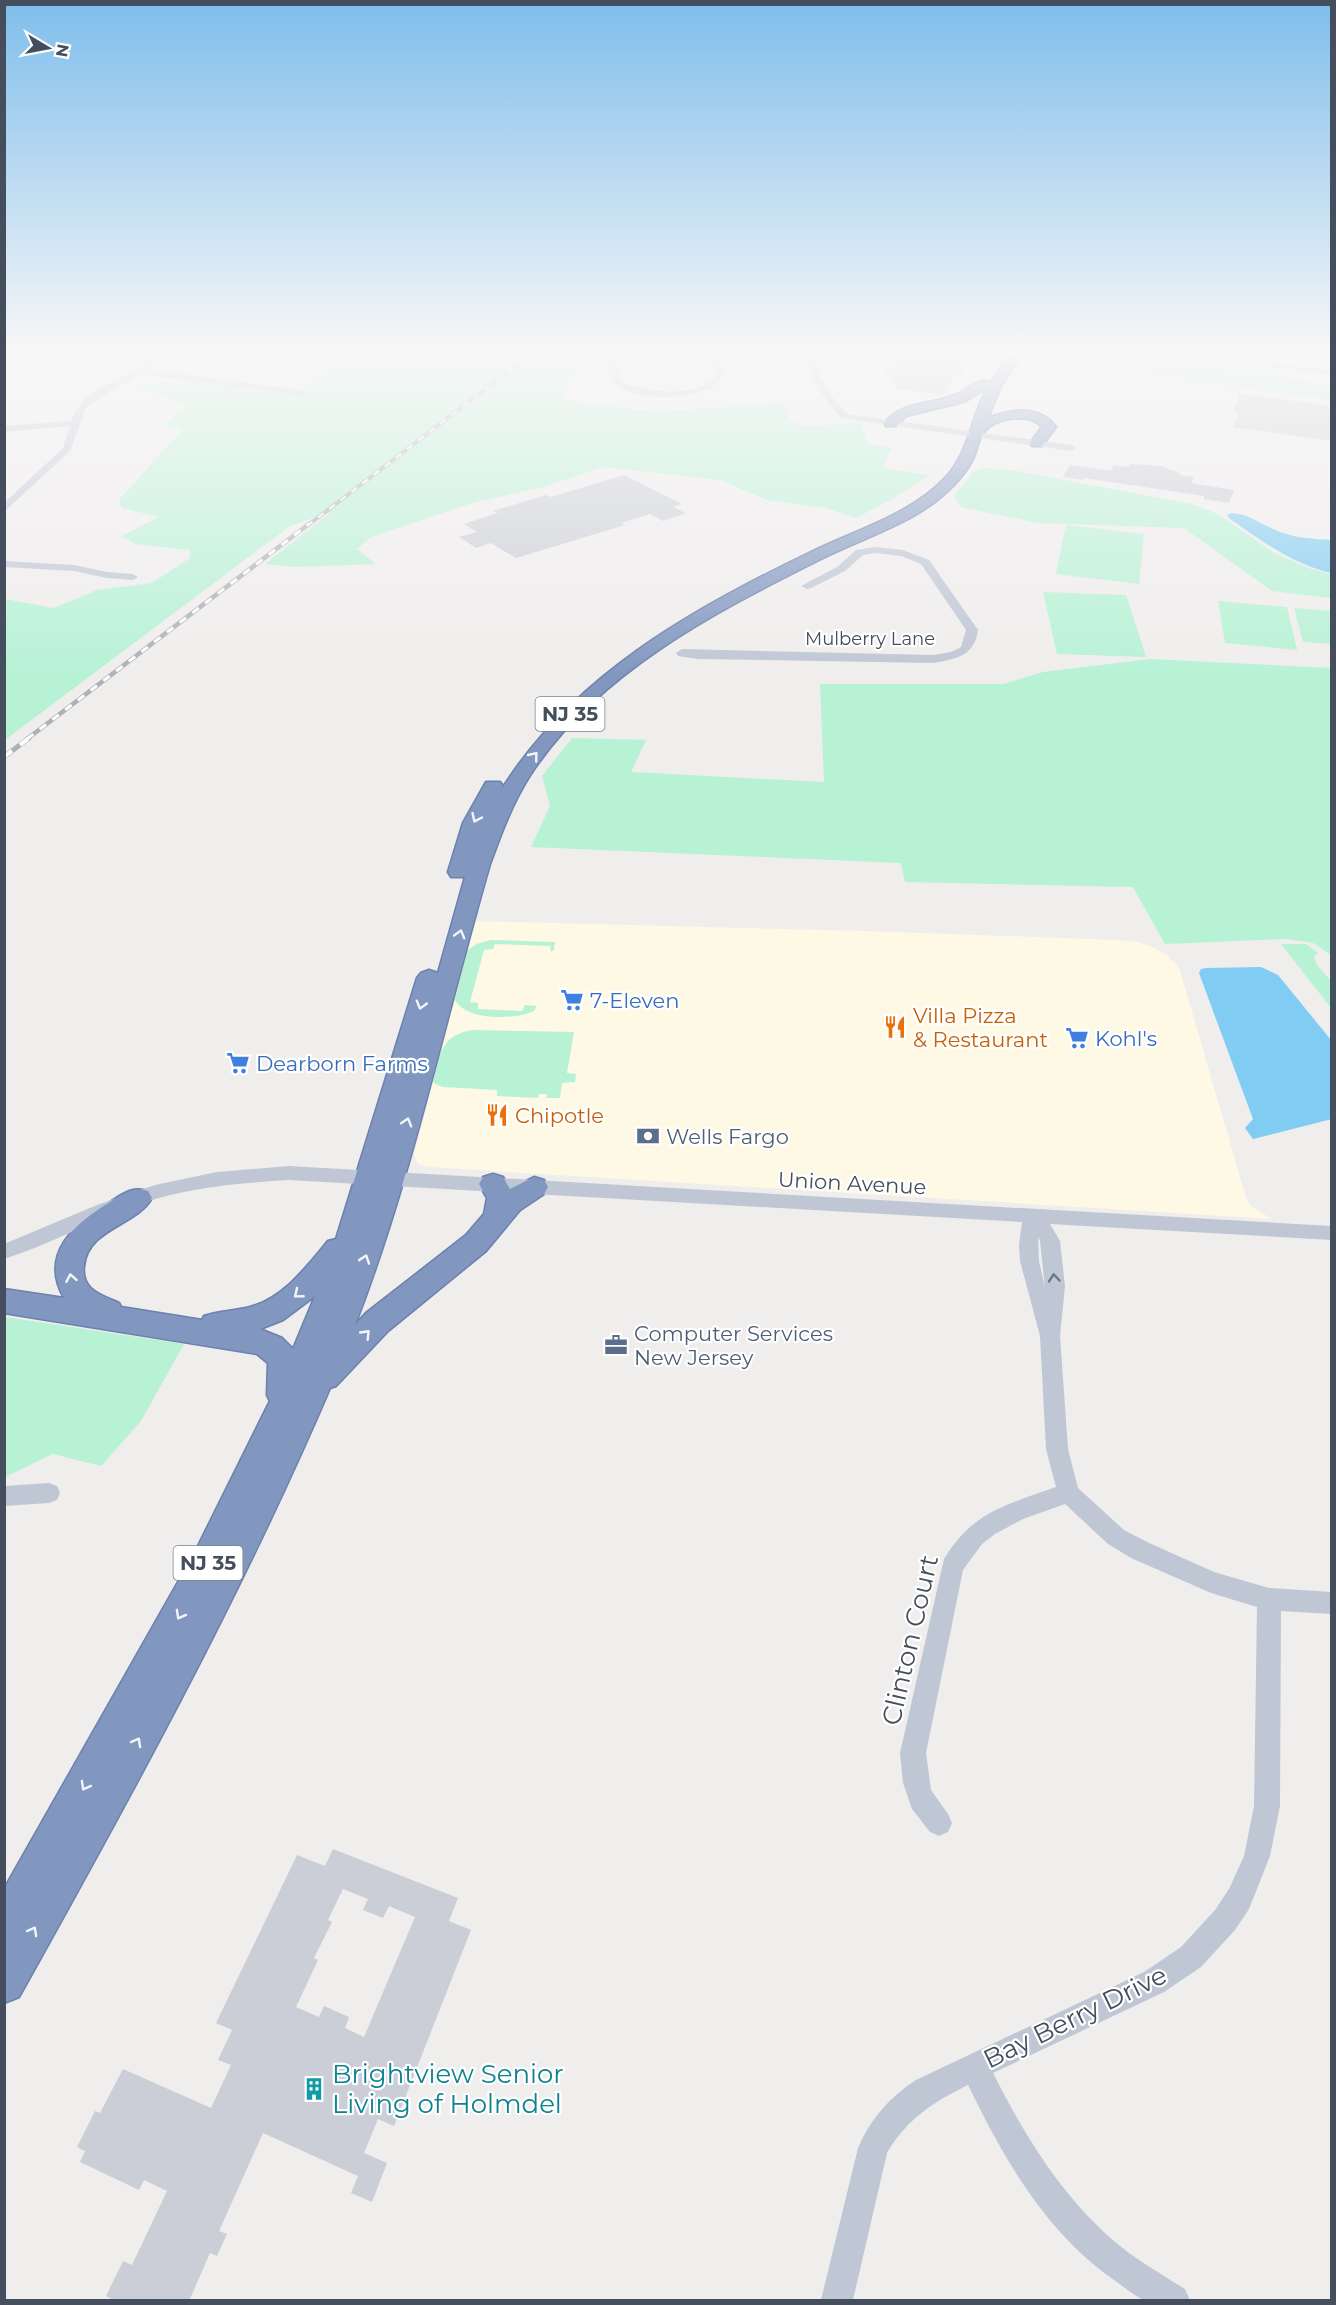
<svg xmlns="http://www.w3.org/2000/svg" width="1336" height="2305" viewBox="0 0 1336 2305" font-family="Montserrat,sans-serif">
  <rect width="100%" height="100%" fill="#f0eded"/>
  <!-- commercial -->
  <path fill="#fdf9e4" d="M 475,921 L 864,931 L 1119,940 L 1138,942 L 1155,948 L 1168,956 L 1179,967 L 1247,1201 L 1252,1207 L 1272,1219 L 428,1167 L 418,1164 L 414,1155 Z"/>
  <!-- green -->
  <g fill="#b7f2d5">
    <path d="M 150,355 L 189,355 L 163,373 L 138,370 Z"/>
    <path d="M 254,355 L 287,355 L 346,367 L 392,365 L 451,355 L 585,355 L 561,400 L 656,412 L 784,402 L 790,420 L 802,426 L 861,423 L 867,444 L 892,448 L 882,468 L 929,475 L 894,498 L 856,518 L 826,508 L 767,500 L 721,480 L 604,467 L 547,486 L 472,503 L 371,537 L 357,549 L 376,564 L 296,567 L 265,564 L 331,512 L 290,526 L 5,740 L 5,599 L 54,608 L 97,590 L 152,583 L 190,558 L 190,550 L 135,544 L 122,536 L 159,517 L 122,508 L 119,500 L 184,428 L 164,426 L 183,405 L 134,385 L 192,381 L 292,395 L 329,369 L 266,364 Z"/>
    <path d="M 1031,355 L 1092,355 L 1116,358 L 1125,365 L 1141,368 L 1154,366 L 1168,359 L 1192,365 L 1331,384 L 1331,400 L 1079,365 L 1034,362 L 1028,358 Z"/>
    <path d="M 984,468 L 1012,470 L 1192,504 L 1218,514 L 1274,553 L 1311,569 L 1331,574 L 1331,598 L 1272,591 L 1184,528 L 1037,523 L 961,507 L 954,496 L 973,472 Z"/>
    <path d="M 1066,525 L 1144,534 L 1139,584 L 1056,574 Z"/>
    <path d="M 1043,592 L 1126,595 L 1146,657 L 1057,654 Z"/>
    <path d="M 1218,601 L 1287,607 L 1297,650 L 1225,643 Z"/>
    <path d="M 1294,608 L 1331,611 L 1331,644 L 1303,642 Z"/>
    <path d="M 1150,659 L 1331,668 L 1331,955 L 1313,943 L 1287,939 L 1165,944 L 1133,887 L 905,882 L 901,863 L 531,847 L 550,806 L 542,776 L 572,738 L 646,740 L 631,772 L 824,782 L 820,684 L 1004,684 L 1043,672 Z"/>
    <path d="M 491,940 L 555,942 L 554,950 L 551,952 L 550,946 L 495,944 L 493,949 L 484,950 L 470,1002 L 478,1003 L 478,1009 L 522,1011 L 525,1005 L 537,1006 L 534,1011 C 515,1020 466,1021 455,1000 L 467,951 L 476,944 Z"/>
    <path d="M 1281,944 L 1306,944 L 1318,953 L 1314,957 L 1317,965 L 1331,981 L 1331,1008 Z"/>
    <path d="M 473,1030 L 574,1032 L 567,1073 L 576,1074 L 575,1082 L 562,1083 L 560,1098 L 546,1098 L 547,1094 L 539,1094 L 538,1098 L 497,1096 L 497,1090 L 443,1087 L 435,1084 L 433,1081 C 441,1054 440,1035 473,1030 Z"/>
    <path d="M 5,1317 L 184,1344 L 141,1421 L 101,1466 L 53,1454 L 5,1477 Z"/>
  </g>
  <!-- water -->
  <g fill="#81ccf2">
    <path d="M 1231,513 C 1250,514 1262,525 1280,532 C 1296,538 1314,539 1331,540 L 1331,573 C 1293,564 1262,541 1230,519 L 1227,515 Z"/>
    <path d="M 1261,967 L 1278,975 L 1331,1040 L 1332,1119 L 1253,1139 L 1245,1128 L 1253,1119 L 1199,973 L 1201,969 L 1206,968 Z"/>
  </g>
  <!-- building -->
  <g fill="#cbced6" fill-rule="evenodd">
    <path d="M 926,355 L 963,359 L 961,363 L 968,364 L 962,374 L 955,373 L 943,395 L 897,389 L 879,363 L 921,361 Z"/>
    <path d="M 1240,394 L 1332,406 L 1332,441 L 1233,427 L 1238,414 L 1233,411 Z"/>
    <path d="M 1130,464 L 1161,466 L 1180,473 L 1179,475 L 1194,477 L 1191,483 L 1234,490 L 1229,503 L 1204,499 L 1204,496 L 1084,478 L 1083,480 L 1063,477 L 1070,465 L 1111,471 L 1114,465 L 1128,467 Z"/>
    <path d="M 624,475 L 682,504 L 673,507 L 686,513 L 663,521 L 650,514 L 621,523 L 625,525 L 516,558 L 491,543 L 476,548 L 459,537 L 477,532 L 464,524 L 498,513 L 493,511 L 546,495 L 551,497 Z"/>
    <path d="M 333,1849 L 458,1898 L 449,1921 L 471,1930 L 394,2126 L 378,2119 L 364,2153 L 387,2163 L 372,2202 L 351,2193 L 358,2176 L 263,2133 L 219,2231 L 227,2234 L 217,2256 L 210,2253 L 189,2301 L 115,2301 L 106,2296 L 123,2261 L 132,2265 L 167,2191 L 144,2180 L 139,2190 L 80,2162 L 85,2151 L 77,2147 L 95,2111 L 100,2113 L 123,2069 L 211,2108 L 231,2065 L 218,2060 L 232,2030 L 216,2023 L 297,1855 L 325,1866 ZM 343,1889 L 368,1899 L 363,1910 L 383,1918 L 389,1906 L 415,1917 L 364,2037 L 345,2028 L 349,2017 L 324,2006 L 319,2017 L 296,2007 L 318,1960 L 314,1958 L 332,1922 L 328,1920 Z"/>
  </g>
  <g fill="none" stroke-linecap="round" stroke-linejoin="round">
    <!-- highway casing -->
    <g stroke="#6c82ac" stroke-width="3">
      <path id="highway" d="M 1010,355 L 1022,355 L 1001,386 L 988,418 C 1011,409 1039,405 1056,427 L 1042,446 L 1032,446 L 1030,443 L 1042,427 C 1030,413 996,417 984,432 C 978,439 977,452 972,461 C 958,486 935,504 910,518 C 880,534 849,545 819,560 C 713,613 595,674 529,777 C 512,804 501,834 490,864 C 445,1018 413,1175 355,1325 L 366,1313 L 466,1235 L 484,1214 L 487,1198 L 479,1184 L 483,1177 L 493,1174 L 503,1177 L 510,1189 L 534,1177 L 544,1180 L 548,1187 L 544,1194 L 520,1210 L 486,1251 L 388,1331 L 336,1386 L 330,1388 C 240,1598 130,1798 19,1997 L 4,2003 L 4,1889 L 194,1554 L 270,1401 L 267,1395 L 268,1363 L 257,1354 L 4,1313 L 4,1289 L 64,1298 C 39,1254 74,1224 110,1202 C 123,1194 132,1186 148,1191 L 152,1198 C 136,1226 88,1228 84,1266 C 81,1290 101,1295 119,1303 L 121,1307 L 202,1320 L 204,1316 C 219,1311 235,1311 250,1307 C 284,1298 307,1266 328,1241 L 336,1239 L 417,978 L 421,973 L 429,970 L 438,973 L 465,877 L 451,877 L 448,872 L 463,823 L 486,782 L 500,782 L 503,786 L 500,792 C 571,677 692,609 811,552 C 856,530 910,515 945,478 C 969,453 971,417 987,388 L 964,402 L 906,416 L 896,426 L 886,426 L 884,423 C 903,399 936,406 961,392 C 970,387 981,378 990,382 ZM 315,1296 L 293,1349 L 282,1338 L 260,1329 L 283,1320 Z"/>
    </g>
    <!-- minor -->
    <g fill="#bfc7d4" fill-rule="evenodd">
      <path d="M 18,355 L 27,355 L 20,363 L 4,367 L 4,362 L 14,359 Z"/>
      <path d="M 151,355 L 159,355 L 146,369 L 301,390 L 305,393 L 301,396 L 141,374 L 104,395 L 86,408 L 70,451 L 4,512 L 4,503 L 63,448 L 70,426 L 4,432 L 4,426 L 71,421 C 82,386 129,381 151,355 Z"/>
      <path d="M 605,355 L 613,355 L 621,380 C 640,393 703,399 716,375 L 707,355 L 715,355 L 724,375 C 711,402 638,403 617,385 C 608,378 607,365 605,355 Z"/>
      <path d="M 801,355 L 809,355 L 832,397 L 847,414 L 1071,445 L 1076,448 L 1071,451 L 841,418 L 824,397 Z"/>
      <path d="M 1187,355 L 1210,355 L 1332,370 L 1332,375 L 1191,357 Z"/>
      <path d="M 875,547 L 903,550 L 929,560 L 978,630 C 975,656 956,659 933,663 L 698,659 L 678,656 L 676,653 L 682,649 L 933,655 L 951,652 L 961,647 L 966,630 L 921,564 L 901,556 L 875,553 L 863,555 L 845,571 L 811,588 L 807,589 L 801,586 L 837,567 L 856,550 Z"/>
      <path d="M 4,561 L 74,565 L 107,572 L 133,574 L 138,577 L 133,580 L 107,578 L 74,571 L 4,567 Z"/>
      <path d="M 289,1166 L 1332,1226 L 1332,1240 L 1050,1224 L 1060,1241 L 1065,1286 L 1060,1336 L 1068,1449 L 1078,1488 L 1124,1530 L 1147,1542 L 1214,1572 L 1269,1588 L 1332,1592 L 1332,1614 L 1281,1611 L 1280,1806 L 1270,1856 L 1249,1909 L 1235,1930 L 1201,1967 L 1164,1992 L 993,2073 C 1026,2138 1064,2200 1120,2246 C 1140,2262 1163,2275 1185,2289 L 1190,2300 C 1177,2300 1156,2304 1144,2300 C 1135,2296 1125,2288 1117,2282 C 1047,2235 1004,2159 968,2085 C 933,2102 907,2119 887,2153 L 853,2300 L 821,2300 L 858,2148 C 870,2119 890,2097 916,2080 L 1144,1972 L 1181,1947 L 1215,1910 L 1229,1889 L 1244,1856 L 1254,1806 L 1257,1607 L 1211,1593 L 1131,1558 L 1108,1544 L 1065,1504 L 1023,1519 L 995,1534 L 982,1544 L 963,1570 L 926,1753 L 931,1790 L 948,1814 L 952,1823 L 948,1832 L 939,1836 L 930,1832 L 912,1809 L 903,1783 L 900,1753 L 944,1559 C 973,1511 1006,1505 1056,1487 L 1046,1449 L 1040,1336 L 1020,1261 L 1019,1245 L 1022,1222 L 289,1180 C 236,1183 186,1188 136,1205 C 91,1221 49,1245 4,1259 L 4,1244 L 97,1205 L 155,1185 L 217,1172 ZM 1038,1237 L 1040,1241 L 1045,1288 L 1039,1261 Z"/>
      <path d="M 49,1483 L 57,1486 L 60,1493 L 57,1500 L 49,1503 L 4,1506 L 4,1486 Z"/>
    </g>
    <!-- highway -->
    <use href="#highway" fill="#8197c0" fill-rule="evenodd"/>
    <!-- rail-far2 casing -->
    <g stroke="#afb1b8" stroke-width="4">
      <path id="rail-far2" d="M 307,526 L 530,355"/>
    </g>
    <!-- rail-far1 casing -->
    <g stroke="#afb1b8" stroke-width="4.5">
      <path id="rail-far1" d="M 27,739 L 309,524"/>
    </g>
    <!-- rail casing -->
    <g stroke="#afb1b8" stroke-width="5">
      <path id="rail" d="M 4,757 L 29,738"/>
    </g>
    <!-- rail-far2 -->
    <use href="#rail-far2" stroke="#fff" stroke-width="2" stroke-dasharray="7" stroke-linecap="butt"/>
    <!-- rail-far1 -->
    <use href="#rail-far1" stroke="#fff" stroke-width="3" stroke-dasharray="8" stroke-linecap="butt"/>
    <!-- rail -->
    <use href="#rail" stroke="#fff" stroke-width="4" stroke-dasharray="10" stroke-linecap="butt"/>
  </g>
  <!-- one-way arrows -->
  <defs><path id="oneway-chevron" d="M-2-3.5L2.5 0L-2 3.5" fill="none" stroke-width="1.6" stroke-linecap="round" stroke-linejoin="round" transform="scale(1.5)"/></defs>
  <g stroke="#f2f5f9">
    <use href="#oneway-chevron" transform="translate(534 756) rotate(-51)"/>
    <use href="#oneway-chevron" transform="translate(476 818) rotate(115)"/>
    <use href="#oneway-chevron" transform="translate(460 934) rotate(-74)"/>
    <use href="#oneway-chevron" transform="translate(421 1005) rotate(106)"/>
    <use href="#oneway-chevron" transform="translate(407 1122) rotate(-73)"/>
    <use href="#oneway-chevron" transform="translate(365 1259) rotate(-71)"/>
    <use href="#oneway-chevron" transform="translate(71 1278) rotate(-100)"/>
    <use href="#oneway-chevron" transform="translate(298 1294) rotate(141)"/>
    <use href="#oneway-chevron" transform="translate(366 1334) rotate(-46)"/>
    <use href="#oneway-chevron" transform="translate(180 1615) rotate(119)"/>
    <use href="#oneway-chevron" transform="translate(137 1742) rotate(-61)"/>
    <use href="#oneway-chevron" transform="translate(85 1786) rotate(119)"/>
    <use href="#oneway-chevron" transform="translate(33 1931) rotate(-61)"/>
  </g>
  <use stroke="#6f7886" href="#oneway-chevron" transform="translate(1054 1278) rotate(-95)"/>
  <!-- sky -->
  <linearGradient id="sky" x2="0" y2="1"><stop stop-color="#7fbeec"/><stop offset="0.52" stop-color="#f8f7f7"/><stop offset="1" stop-color="#f8f7f7" stop-opacity="0"/></linearGradient>
  <rect width="1336" height="678" fill="url(#sky)"/>
  <!-- icons -->
  <defs>
    <g id="supermarket-bare" transform="scale(1.8)"><path d="M-6-5.5h2.5l.6 2H6L4.5 2H-2.5L-4.4-4H-6ZM-1.5 3.2a1.3 1.3 0 1 0 .1 0ZM3 3.2a1.3 1.3 0 1 0 .1 0Z" fill="#3f7fe0" stroke="#fff" stroke-width="2.5" paint-order="stroke"/></g>
    <g id="restaurant-bare" transform="scale(1.8)"><path d="M-5-6h1v4h1v-4h1v4h1v-4h1v5L-1.5 .5V6h-2V.5L-5-1ZM5-6V6H3V1.5H1.5Q1.5-4 5-6Z" fill="#e8710a" stroke="#fff" stroke-width="2.5" paint-order="stroke"/></g>
    <g id="bank-bare" transform="scale(1.8)"><path d="M-6-4H6V4H-6ZM0-2.3a2.3 2.3 0 1 0 0 4.6a2.3 2.3 0 1 0 0-4.6Z" fill="#5c6f8a" stroke="#fff" stroke-width="2.5" paint-order="stroke"/></g>
    <g id="office-bare" transform="scale(1.8)"><path d="M-6-3h4V-5.5h4V-3h4V5H-6ZM-1-4.5V-3h2v-1.5ZM-6 0V1H6V0Z" fill="#5c6f8a" stroke="#fff" stroke-width="2.5" paint-order="stroke"/></g>
    <g id="building-bare" transform="scale(1.8)"><path d="M-4-6H4V6H1V3H-1V6H-4ZM-2.5-4.3h1.7v1.8h-1.7ZM.8-4.3h1.7v1.8H.8ZM-2.5-1h1.7V.8h-1.7ZM.8-1h1.7V.8H.8Z" fill="#0f9aa8" stroke="#fff" stroke-width="2.5" paint-order="stroke"/></g>
  </defs>
  <g fill-rule="evenodd">
    <use href="#supermarket-bare" x="572" y="1000"/>
    <use href="#restaurant-bare" x="895" y="1027"/>
    <use href="#supermarket-bare" x="1077" y="1038"/>
    <use href="#supermarket-bare" x="238" y="1063"/>
    <use href="#restaurant-bare" x="497" y="1115"/>
    <use href="#bank-bare" x="648" y="1136"/>
    <use href="#office-bare" x="616" y="1345"/>
    <use href="#building-bare" x="314" y="2089"/>
  </g>
  <g text-anchor="middle" dominant-baseline="central" stroke-width="4.5" stroke-linejoin="round" paint-order="stroke">
    <!-- far-street labels -->
    <g font-size="18" fill="#444e5c" stroke="#fff">
      <text x="870" y="639">Mulberry Lane</text>
    </g>
    <!-- shield labels -->
    <g fill="#fff" stroke="#7c838d" stroke-width="1.5">
      <rect x="535.5" y="697" width="69" height="34" rx="4.5"/>
      <rect x="173.5" y="1546" width="69" height="34" rx="4.5"/>
    </g>
    <g font-size="20" font-weight="bold" fill="#444e5c">
      <text x="570" y="714">NJ 35</text>
      <text x="208" y="1563">NJ 35</text>
    </g>
    <!-- shop labels -->
    <g font-size="21" fill="#366cbe" stroke="#fff" text-anchor="start">
      <text x="590" y="1000">7-Eleven</text>
      <text x="1095" y="1038">Kohl's</text>
      <text x="256" y="1063">Dearborn Farms</text>
    </g>
    <!-- food labels -->
    <g font-size="21" fill="#c56008" stroke="#fff" text-anchor="start">
      <text x="913" y="1015">Villa Pizza<tspan x="913" dy="24">&amp; Restaurant</tspan></text>
      <text x="515" y="1115">Chipotle</text>
    </g>
    <!-- service labels -->
    <g font-size="21" fill="#4e5e75" stroke="#fff" text-anchor="start">
      <text x="666" y="1136">Wells Fargo</text>
      <text x="634" y="1333">Computer Services<tspan x="634" dy="24">New Jersey</tspan></text>
    </g>
    <!-- street labels -->
    <g font-size="21" fill="#444e5c" stroke="#fff">
      <text transform="translate(852 1183) rotate(3)">Union Avenue</text>
    </g>
    <!-- near-street labels -->
    <g font-size="26" fill="#444e5c" stroke="#fff">
      <text transform="translate(910 1640) rotate(-77)">Clinton Court</text>
      <text transform="translate(1075 2017) rotate(-26)">Bay Berry Drive</text>
    </g>
    <!-- near-culture labels -->
    <g font-size="26" fill="#0d838f" stroke="#fff" text-anchor="start">
      <text x="332" y="2074">Brightview Senior<tspan x="332" dy="30">Living of Holmdel</tspan></text>
    </g>
  </g>
  <!-- border -->
  <rect width="1336" height="2305" fill="none" stroke="#444e5c" stroke-width="12"/>
  <!-- north arrow -->
  <g transform="translate(48 48) rotate(100)" stroke="#ffffff" stroke-width="4.5" paint-order="stroke">
  <path d="M0-4.5L10 22L0 15L-10 22Z" fill="#444e5c"/>
  <text y="-9" font-size="16" font-weight="bold" text-anchor="middle" fill="#444e5c">N</text>
  </g>
</svg>
